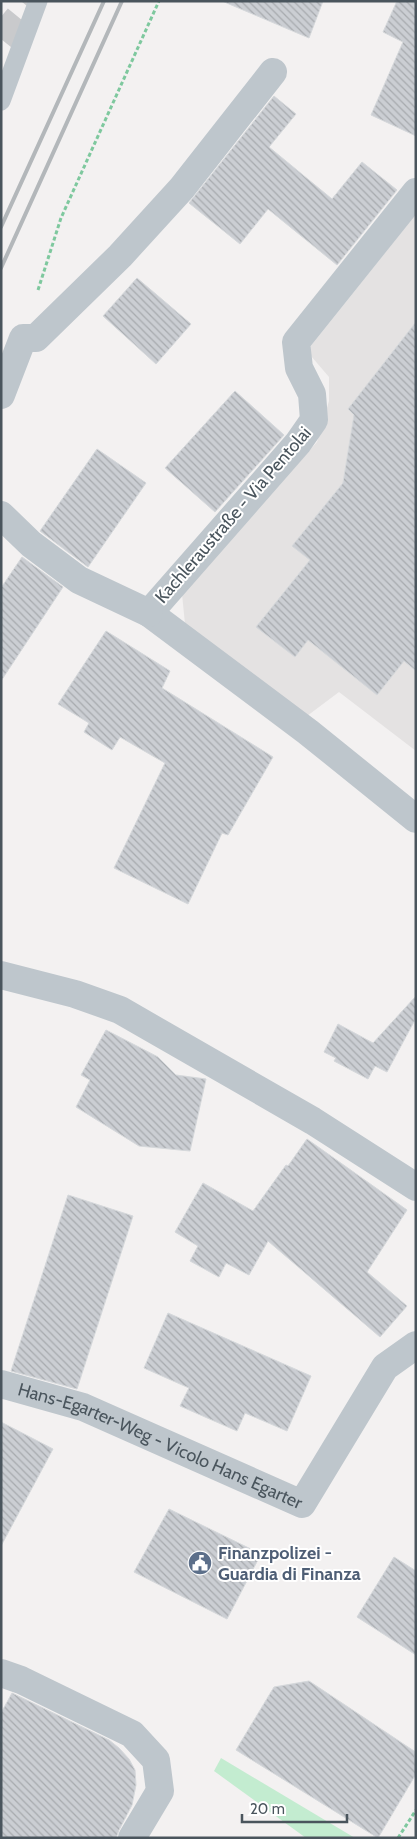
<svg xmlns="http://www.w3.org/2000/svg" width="417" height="1839" viewBox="0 0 417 1839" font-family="Cabin,sans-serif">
  <defs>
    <pattern id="building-back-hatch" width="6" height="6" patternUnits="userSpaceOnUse" patternTransform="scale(1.25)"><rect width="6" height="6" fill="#cbced3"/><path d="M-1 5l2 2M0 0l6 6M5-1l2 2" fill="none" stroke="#a7aaae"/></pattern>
  </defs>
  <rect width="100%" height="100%" fill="#f3f1f1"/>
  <!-- education -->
  <path fill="#e4e2e2" d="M 416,214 L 416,751 L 339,692 L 307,716 L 185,624 L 182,594 L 317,442 L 329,401 L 329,377 L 311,356 L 310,347 Z"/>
  <!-- green -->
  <path fill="#c3ecd0" d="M 221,1758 L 355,1838 L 306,1838 L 214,1771 Z"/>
  <!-- building -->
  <g fill="url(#building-back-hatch)" stroke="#d5d8db">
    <path d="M 222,1 L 323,1 L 309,38 Z"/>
    <path d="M 397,1 L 416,1 L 416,136 L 371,115 L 403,42 L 383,32 Z"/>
    <path d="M 274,96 L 296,114 L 269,147 L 332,199 L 362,162 L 397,190 L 337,265 L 268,209 L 240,244 L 189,203 Z"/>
    <path d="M 137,278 L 191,324 L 156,364 L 103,316 Z"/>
    <path d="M 416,322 L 416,671 L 404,661 L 377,695 L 308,640 L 295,657 L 256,627 L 310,560 L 292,546 L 343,483 L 354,415 L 348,409 Z"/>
    <path d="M 235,391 L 284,435 L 215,512 L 165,468 Z"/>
    <path d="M 97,449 L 146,483 L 88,567 L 40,531 Z"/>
    <path d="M 22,557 L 63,587 L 1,681 L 1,588 Z"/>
    <path d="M 106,631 L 170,671 L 162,688 L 273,757 L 228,835 L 222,833 L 188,904 L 114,868 L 165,763 L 120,737 L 112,750 L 84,732 L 89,723 L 58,704 Z"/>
    <path d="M 416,996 L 416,1018 L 387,1072 L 375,1066 L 368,1079 L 334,1061 L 336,1058 L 324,1052 L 338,1024 L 373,1043 Z"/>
    <path d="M 106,1030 L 158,1057 L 176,1075 L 206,1079 L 190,1151 L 139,1146 L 76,1107 L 90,1080 L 81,1075 Z"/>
    <path d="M 307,1139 L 407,1210 L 367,1272 L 407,1306 L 380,1337 L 268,1241 L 249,1275 L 226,1263 L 219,1277 L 190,1261 L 198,1246 L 175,1232 L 203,1183 L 253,1211 L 286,1165 L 288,1166 Z"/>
    <path d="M 68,1195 L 133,1216 L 77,1389 L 11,1371 Z"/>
    <path d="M 168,1313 L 311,1376 L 287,1431 L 245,1413 L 237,1431 L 180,1406 L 189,1388 L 144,1368 Z"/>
    <path d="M 1,1422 L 53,1449 L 1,1546 Z"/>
    <path d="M 169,1509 L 261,1554 L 227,1619 L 134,1572 Z"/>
    <path d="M 394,1557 L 416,1571 L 416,1655 L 357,1617 Z"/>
    <path d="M 309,1681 L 414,1751 L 416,1774 L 378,1838 L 236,1750 L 274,1687 Z"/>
    <path d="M 12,1693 L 109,1740 L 119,1748 L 129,1759 L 135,1770 L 136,1785 L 132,1805 L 119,1830 L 116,1838 L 1,1838 L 1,1713 Z"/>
  </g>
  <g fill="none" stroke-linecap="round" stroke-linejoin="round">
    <!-- primary-tunnel -->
    <path stroke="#c9cacc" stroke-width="28" stroke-dasharray="28 14" stroke-linecap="butt" d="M 1,39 L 32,1"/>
    <!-- path -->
    <g stroke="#7ec89e" stroke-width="3" stroke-dasharray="4 2.5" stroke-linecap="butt">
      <path d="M 38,290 L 61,218 L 159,1"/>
      <path d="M 398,1838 L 416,1810"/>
    </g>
    <!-- service -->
    <path stroke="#bec6cc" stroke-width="19" d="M 1,101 L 38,1"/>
    <!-- minor -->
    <g stroke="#bec6cc" stroke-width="28">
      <path d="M 416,192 L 296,342 L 299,368 L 312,394 L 314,420 L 298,443 L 149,613 L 308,732 L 416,819"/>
      <path d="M 1,395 L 23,338 L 36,338 L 120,256 L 182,188 L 273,72"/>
      <path d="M 1,515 L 31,544 L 79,580 L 149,613"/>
      <path d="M 1,975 L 75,994 L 120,1010 L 313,1121 L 416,1187"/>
      <path id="s1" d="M 1,1384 L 83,1407 L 302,1504 L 385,1367 L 416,1345"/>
      <path d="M 1,1673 L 21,1680 L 132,1734 L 156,1760 L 160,1791 L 132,1838"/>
    </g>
    <!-- rail -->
    <g stroke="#b3b7ba" stroke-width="4">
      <path d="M 1,227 L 104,1"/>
      <path d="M 1,268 L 122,1"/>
    </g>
  </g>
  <!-- icons -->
  <defs>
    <g id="civic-disc" transform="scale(1.25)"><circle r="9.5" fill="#5c6f8a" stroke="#fff"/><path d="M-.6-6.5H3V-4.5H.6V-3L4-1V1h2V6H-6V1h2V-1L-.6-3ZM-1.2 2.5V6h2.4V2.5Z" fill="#fff"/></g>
  </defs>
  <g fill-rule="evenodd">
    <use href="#civic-disc" x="200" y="1563"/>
  </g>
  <g text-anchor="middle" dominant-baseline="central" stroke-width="4" stroke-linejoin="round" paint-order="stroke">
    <!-- street labels -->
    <g font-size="18" fill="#4a555d" stroke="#fff">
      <text transform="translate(233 515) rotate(-49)">Kachleraustraße - Via Pentolai</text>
      <text stroke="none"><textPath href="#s1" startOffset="171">Hans-Egarter-Weg - Vicolo Hans Egarter</textPath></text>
    </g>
    <!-- service labels -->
    <g font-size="18" font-weight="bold" fill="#4e5e75" stroke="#fff" text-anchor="start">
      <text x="218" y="1553">Finanzpolizei -<tspan x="218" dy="21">Guardia di Finanza</tspan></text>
    </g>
  </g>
  <!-- border -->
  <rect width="417" height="1839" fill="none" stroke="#4a555d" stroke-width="5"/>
  <!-- scale -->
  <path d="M242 1814v8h105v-8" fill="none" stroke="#4a555d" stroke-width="2.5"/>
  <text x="250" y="1814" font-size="15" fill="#4a555d" stroke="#ffffff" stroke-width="4" paint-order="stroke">20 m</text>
</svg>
